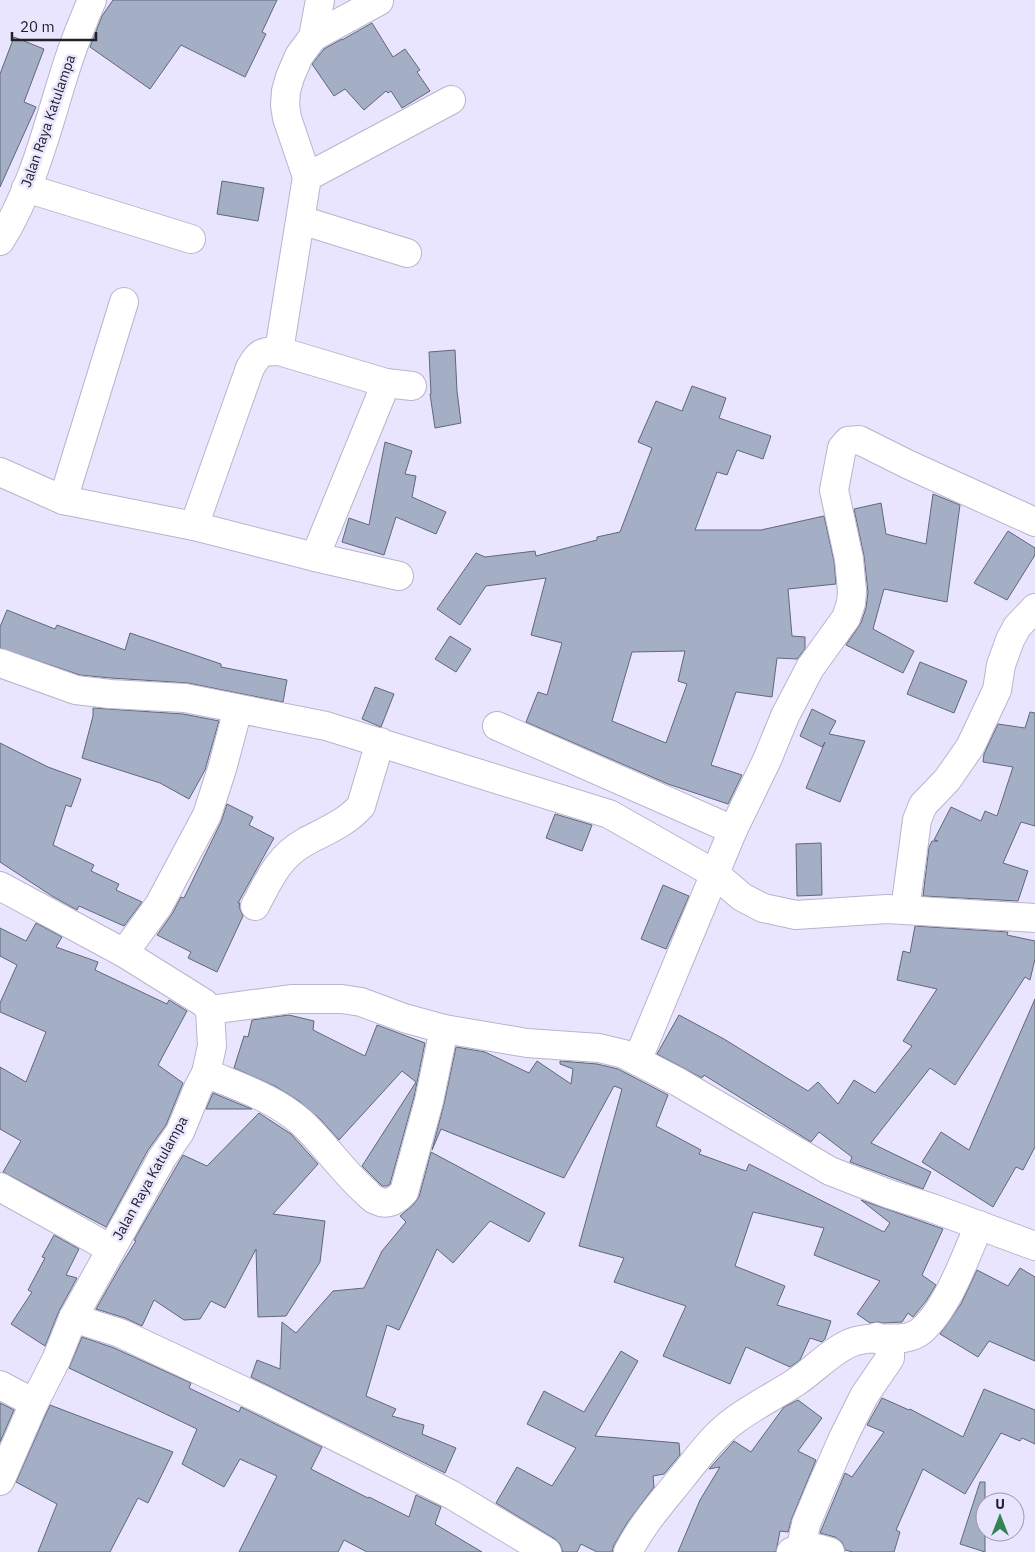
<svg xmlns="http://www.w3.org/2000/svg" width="1035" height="1552" viewBox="0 0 1035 1552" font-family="'IBM Plex Sans',sans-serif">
  <rect width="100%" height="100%" fill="#eae5fe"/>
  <!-- building -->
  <g fill="#a4aec4" stroke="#5f687c" fill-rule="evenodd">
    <path d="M 113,0 L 277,0 L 262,32 L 266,34 L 245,77 L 181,45 L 150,89 L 90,47 L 102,16 Z"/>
    <path d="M 372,23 L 393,57 L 405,49 L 420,70 L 417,72 L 430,91 L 402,108 L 391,91 L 388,93 L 386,91 L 364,110 L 345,89 L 334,96 L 312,64 L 324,49 L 342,39 L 342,40 Z"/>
    <path d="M 14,37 L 44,49 L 24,102 L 36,107 L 0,187 L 0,74 Z"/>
    <path d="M 222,181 L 264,188 L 258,221 L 217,214 Z"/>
    <path d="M 455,350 L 457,391 L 461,423 L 435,428 L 430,394 L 431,394 L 429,352 Z"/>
    <path d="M 692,386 L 726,398 L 719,418 L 771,436 L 763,459 L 737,450 L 727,475 L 717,472 L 695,530 L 761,530 L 824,516 L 834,561 L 836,584 L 788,589 L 792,636 L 805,637 L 805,649 L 797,659 L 777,658 L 772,697 L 736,692 L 711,765 L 742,775 L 728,804 L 668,784 L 526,722 L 538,692 L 547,695 L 562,643 L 531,635 L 546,578 L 486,586 L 460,625 L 437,609 L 476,553 L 485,557 L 535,551 L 536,556 L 597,540 L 597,537 L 620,532 L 652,448 L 638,442 L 656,401 L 682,411 ZM 685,651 L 678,681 L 687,684 L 666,743 L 612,721 L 632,652 Z"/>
    <path d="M 385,442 L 412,451 L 405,474 L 416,476 L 412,497 L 446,512 L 436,534 L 396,517 L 384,555 L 342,542 L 349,518 L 369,525 Z"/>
    <path d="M 933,494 L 960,505 L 947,602 L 884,589 L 873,629 L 914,651 L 903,673 L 846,645 L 861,623 L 866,608 L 868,592 L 864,556 L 854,509 L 881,503 L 886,534 L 926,544 Z"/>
    <path d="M 1008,531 L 1035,548 L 1035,555 L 1007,600 L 974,583 Z"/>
    <path d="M 7,610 L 55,629 L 57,625 L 125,650 L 130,633 L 221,664 L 221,667 L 287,680 L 283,702 L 188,683 L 111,678 L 80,675 L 0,648 L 0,627 Z"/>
    <path d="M 450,636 L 471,649 L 456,672 L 435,659 Z"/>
    <path d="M 920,662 L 967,681 L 954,713 L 907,694 Z"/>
    <path d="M 375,687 L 394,694 L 381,727 L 362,719 Z"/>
    <path d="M 93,708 L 183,714 L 219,721 L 205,770 L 189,799 L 160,783 L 82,758 L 93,716 Z"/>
    <path d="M 812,709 L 836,721 L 829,734 L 865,741 L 840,802 L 806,788 L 825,742 L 822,747 L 800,736 Z"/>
    <path d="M 1030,712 L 1035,713 L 1035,826 L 1021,822 L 1003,863 L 1028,871 L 1018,901 L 923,896 L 929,847 L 932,841 L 938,841 L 934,840 L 951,807 L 981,821 L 985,811 L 997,816 L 1013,767 L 983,762 L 984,754 L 998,724 L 1025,728 Z"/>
    <path d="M 0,743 L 48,767 L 81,779 L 71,807 L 66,805 L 53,845 L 94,865 L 91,871 L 119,884 L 116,890 L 142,902 L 124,926 L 79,906 L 77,910 L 52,896 L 0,862 Z"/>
    <path d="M 227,804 L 253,817 L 249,825 L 274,838 L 238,903 L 240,903 L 239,907 L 243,916 L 217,972 L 188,958 L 191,952 L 157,935 L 172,914 L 181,897 L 184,898 L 221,822 Z"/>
    <path d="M 555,814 L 592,825 L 582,851 L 546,838 Z"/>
    <path d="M 821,843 L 822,895 L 797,896 L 796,844 Z"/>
    <path d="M 663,885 L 689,896 L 666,949 L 641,939 Z"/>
    <path d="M 36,923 L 62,937 L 56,947 L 98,962 L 95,970 L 167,1004 L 169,1000 L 187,1011 L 158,1065 L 183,1083 L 166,1125 L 148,1150 L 106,1227 L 3,1172 L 21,1141 L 0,1129 L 0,1067 L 26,1082 L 46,1032 L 0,1012 L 0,1003 L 17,965 L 0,956 L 0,928 L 26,941 Z"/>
    <path d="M 915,926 L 1008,932 L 1007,935 L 1035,941 L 1035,959 L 1030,980 L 1025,977 L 955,1085 L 930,1068 L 871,1143 L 931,1172 L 923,1189 L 850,1162 L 852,1157 L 819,1132 L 811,1142 L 704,1075 L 702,1078 L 657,1054 L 679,1015 L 724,1039 L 808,1091 L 818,1082 L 838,1104 L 854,1080 L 875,1093 L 912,1046 L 903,1041 L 937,989 L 897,980 L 903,951 L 910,953 Z"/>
    <path d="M 1035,999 L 1035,1147 L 1023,1170 L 1016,1167 L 993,1207 L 922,1162 L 941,1132 L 969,1150 Z"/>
    <path d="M 289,1015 L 314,1021 L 313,1030 L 365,1056 L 377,1025 L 425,1043 L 414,1097 L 390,1184 L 387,1186 L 382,1186 L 362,1166 L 416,1082 L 402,1071 L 339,1140 L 320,1119 L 299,1101 L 275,1086 L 234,1068 L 244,1036 L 248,1037 L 252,1020 Z"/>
    <path d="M 456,1047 L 485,1052 L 529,1073 L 537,1061 L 571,1084 L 573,1069 L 560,1064 L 560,1061 L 597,1064 L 618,1069 L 668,1095 L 656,1126 L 701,1150 L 699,1154 L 746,1171 L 749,1164 L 884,1232 L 890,1223 L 861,1200 L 943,1229 L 922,1275 L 936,1285 L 926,1301 L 913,1317 L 908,1313 L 902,1322 L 883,1323 L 879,1322 L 870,1323 L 857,1314 L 880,1281 L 814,1255 L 824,1228 L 753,1212 L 735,1266 L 785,1286 L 777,1305 L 831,1321 L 825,1339 L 822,1342 L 810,1338 L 800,1360 L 790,1367 L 746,1347 L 730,1384 L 663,1356 L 686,1306 L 614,1282 L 624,1258 L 579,1246 L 622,1089 L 614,1086 L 564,1178 L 441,1129 L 432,1150 L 444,1104 Z"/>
    <path d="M 213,1093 L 237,1103 L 252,1109 L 206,1109 Z"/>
    <path d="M 259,1113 L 291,1134 L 318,1164 L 273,1214 L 325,1221 L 320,1262 L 286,1316 L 258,1317 L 256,1249 L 225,1308 L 211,1301 L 200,1319 L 184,1320 L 154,1300 L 142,1326 L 125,1318 L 96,1309 L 121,1265 L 136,1241 L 134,1240 L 183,1155 L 207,1166 Z"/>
    <path d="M 431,1152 L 545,1213 L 529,1242 L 490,1221 L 453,1263 L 437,1249 L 399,1330 L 387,1325 L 366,1396 L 396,1409 L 392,1416 L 424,1425 L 422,1434 L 456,1448 L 445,1473 L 251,1377 L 257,1360 L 280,1369 L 282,1322 L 296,1333 L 333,1291 L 364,1288 L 382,1251 L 406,1222 L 400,1216 L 413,1205 L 419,1197 Z"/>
    <path d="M 54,1235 L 79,1249 L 66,1275 L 77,1278 L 59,1311 L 45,1346 L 11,1324 L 32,1292 L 28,1290 L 45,1258 L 42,1257 Z"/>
    <path d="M 1020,1268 L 1035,1277 L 1035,1361 L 989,1341 L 978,1357 L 940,1334 L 961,1304 L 977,1270 L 1008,1286 Z"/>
    <path d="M 82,1337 L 114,1348 L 191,1383 L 189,1388 L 239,1412 L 241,1407 L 322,1447 L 311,1469 L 368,1498 L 369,1497 L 409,1517 L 416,1495 L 441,1507 L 435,1524 L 482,1552 L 367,1552 L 344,1540 L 338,1552 L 239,1552 L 277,1476 L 240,1459 L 224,1487 L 182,1464 L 197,1429 L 69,1368 Z"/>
    <path d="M 621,1351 L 638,1361 L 595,1436 L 679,1443 L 680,1455 L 664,1474 L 653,1476 L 654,1487 L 627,1523 L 614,1545 L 612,1552 L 597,1552 L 581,1544 L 577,1552 L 563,1552 L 560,1544 L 555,1539 L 496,1503 L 517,1467 L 552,1486 L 576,1448 L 527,1424 L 544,1391 L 584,1412 Z"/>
    <path d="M 984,1389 L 1035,1410 L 1035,1444 L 1022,1438 L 1020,1441 L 1001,1433 L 965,1494 L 923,1469 L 896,1530 L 900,1532 L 894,1552 L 853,1552 L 845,1550 L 842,1542 L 835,1537 L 820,1533 L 845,1473 L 852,1477 L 884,1432 L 867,1425 L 882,1398 L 909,1410 L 910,1409 L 963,1437 Z"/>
    <path d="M 798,1400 L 822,1418 L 798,1451 L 816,1460 L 792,1518 L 788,1532 L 780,1531 L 776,1552 L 678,1552 L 700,1500 L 720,1467 L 709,1469 L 734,1441 L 751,1452 L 784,1407 Z"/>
    <path d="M 0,1403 L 14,1410 L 0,1442 Z"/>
    <path d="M 50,1405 L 173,1452 L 148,1503 L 138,1498 L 110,1552 L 38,1552 L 57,1504 L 16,1482 Z"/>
    <path d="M 980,1482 L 985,1482 L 985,1552 L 960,1544 Z"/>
  </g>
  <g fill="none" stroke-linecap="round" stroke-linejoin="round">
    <!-- minor casing -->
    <g stroke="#b9b4cc" stroke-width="30">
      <g id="minor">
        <path d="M 313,37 L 379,1"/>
        <path d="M 307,177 L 451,100"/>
        <path d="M 26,188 L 191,239"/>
        <path d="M 301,220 L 407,253"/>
        <path d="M 0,241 C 34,187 48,124 67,65 C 74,43 83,21 92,0"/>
        <path d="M 279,351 L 307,177 L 287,118 L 285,105 L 286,91 L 290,77 L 299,56 L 313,37 L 320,0"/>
        <path d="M 0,472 L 63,500 L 194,526 L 315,557 L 399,576"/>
        <path d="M 63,500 L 124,302"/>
        <path d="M 194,526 L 250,368 C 259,353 261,351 279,351 L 386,383 L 412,386"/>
        <path d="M 315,557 L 386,383"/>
        <path d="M 0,663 L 76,690 L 110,694 L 185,698 L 326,726 L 609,814 L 715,874 L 742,897 L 763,908 L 796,915 L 887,909 L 1035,918"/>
        <path d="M 497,726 L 733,830"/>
        <path d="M 0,886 L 124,953 L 204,1003 L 210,1010 L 212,1046 L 206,1073 L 198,1088 L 180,1132 L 162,1158 L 73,1318 L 56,1360 L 34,1403 L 0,1481"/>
        <path d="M 255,906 C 269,880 278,857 305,842 C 325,831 345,824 361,806 L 380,742"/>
        <path d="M 905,910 L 917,820 L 923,805 L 947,780 L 970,747 L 997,690 L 1001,665 L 1010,640 L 1017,627 L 1035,608"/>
        <path d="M 124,953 L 159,905 L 207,815 L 222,769 L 238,709"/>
        <path d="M 210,1010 L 291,999 L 342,999 L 361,1002 L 404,1018 L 444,1029 L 527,1043 L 599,1048 L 624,1054 L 678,1082 L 830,1171 L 889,1194 L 932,1208 L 1035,1246"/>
        <path d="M 637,1061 L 733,830 L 767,760 L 785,716 L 810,668 L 846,618 L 851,603 L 852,591 L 849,559 L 834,490 L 842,448 L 848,441 L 859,440 L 907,464 L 1035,522"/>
        <path d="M 206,1073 C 239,1087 274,1098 301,1122 C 324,1143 342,1171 366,1192 C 369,1195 373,1200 378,1201 C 388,1206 398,1199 404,1192 L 429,1101 L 444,1029"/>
        <path d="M 0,1187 L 111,1249"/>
        <path d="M 73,1318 L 120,1333 L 265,1401 L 452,1495 L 547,1552"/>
        <path d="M 0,1385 L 34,1403"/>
        <path d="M 801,1547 L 806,1524 L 821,1488 L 844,1436 L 864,1396 L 890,1358 L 890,1347 L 877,1337"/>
        <path d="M 628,1552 C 642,1524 664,1500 683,1476 C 699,1456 714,1435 735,1420 C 754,1406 776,1395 796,1382 C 814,1370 829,1353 848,1344 C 872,1332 903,1346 921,1331 C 947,1309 966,1256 979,1225"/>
        <path d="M 791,1552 C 805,1545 816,1547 830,1552"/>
      </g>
    </g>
    <!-- minor -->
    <use href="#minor" stroke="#fff" stroke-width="28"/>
  </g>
  <g text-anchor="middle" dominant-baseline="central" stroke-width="5" stroke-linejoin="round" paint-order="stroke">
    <!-- street labels -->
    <g font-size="14" fill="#222029" stroke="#eae5fe">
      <text transform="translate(48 121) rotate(-71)">Jalan Raya Katulampa</text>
      <text transform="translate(150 1178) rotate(-61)">Jalan Raya Katulampa</text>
    </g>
  </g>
  <!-- north arrow -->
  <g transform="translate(1000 1517)"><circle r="24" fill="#eae5fe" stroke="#9a96a9"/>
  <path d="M0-4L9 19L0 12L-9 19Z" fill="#338454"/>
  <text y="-8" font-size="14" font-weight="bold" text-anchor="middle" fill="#222029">U</text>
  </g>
  <!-- scale -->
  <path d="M12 32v8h84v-8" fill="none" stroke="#222029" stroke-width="2.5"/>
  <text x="20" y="32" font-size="15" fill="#222029" stroke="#eae5fe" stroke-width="4" paint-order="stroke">20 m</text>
</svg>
